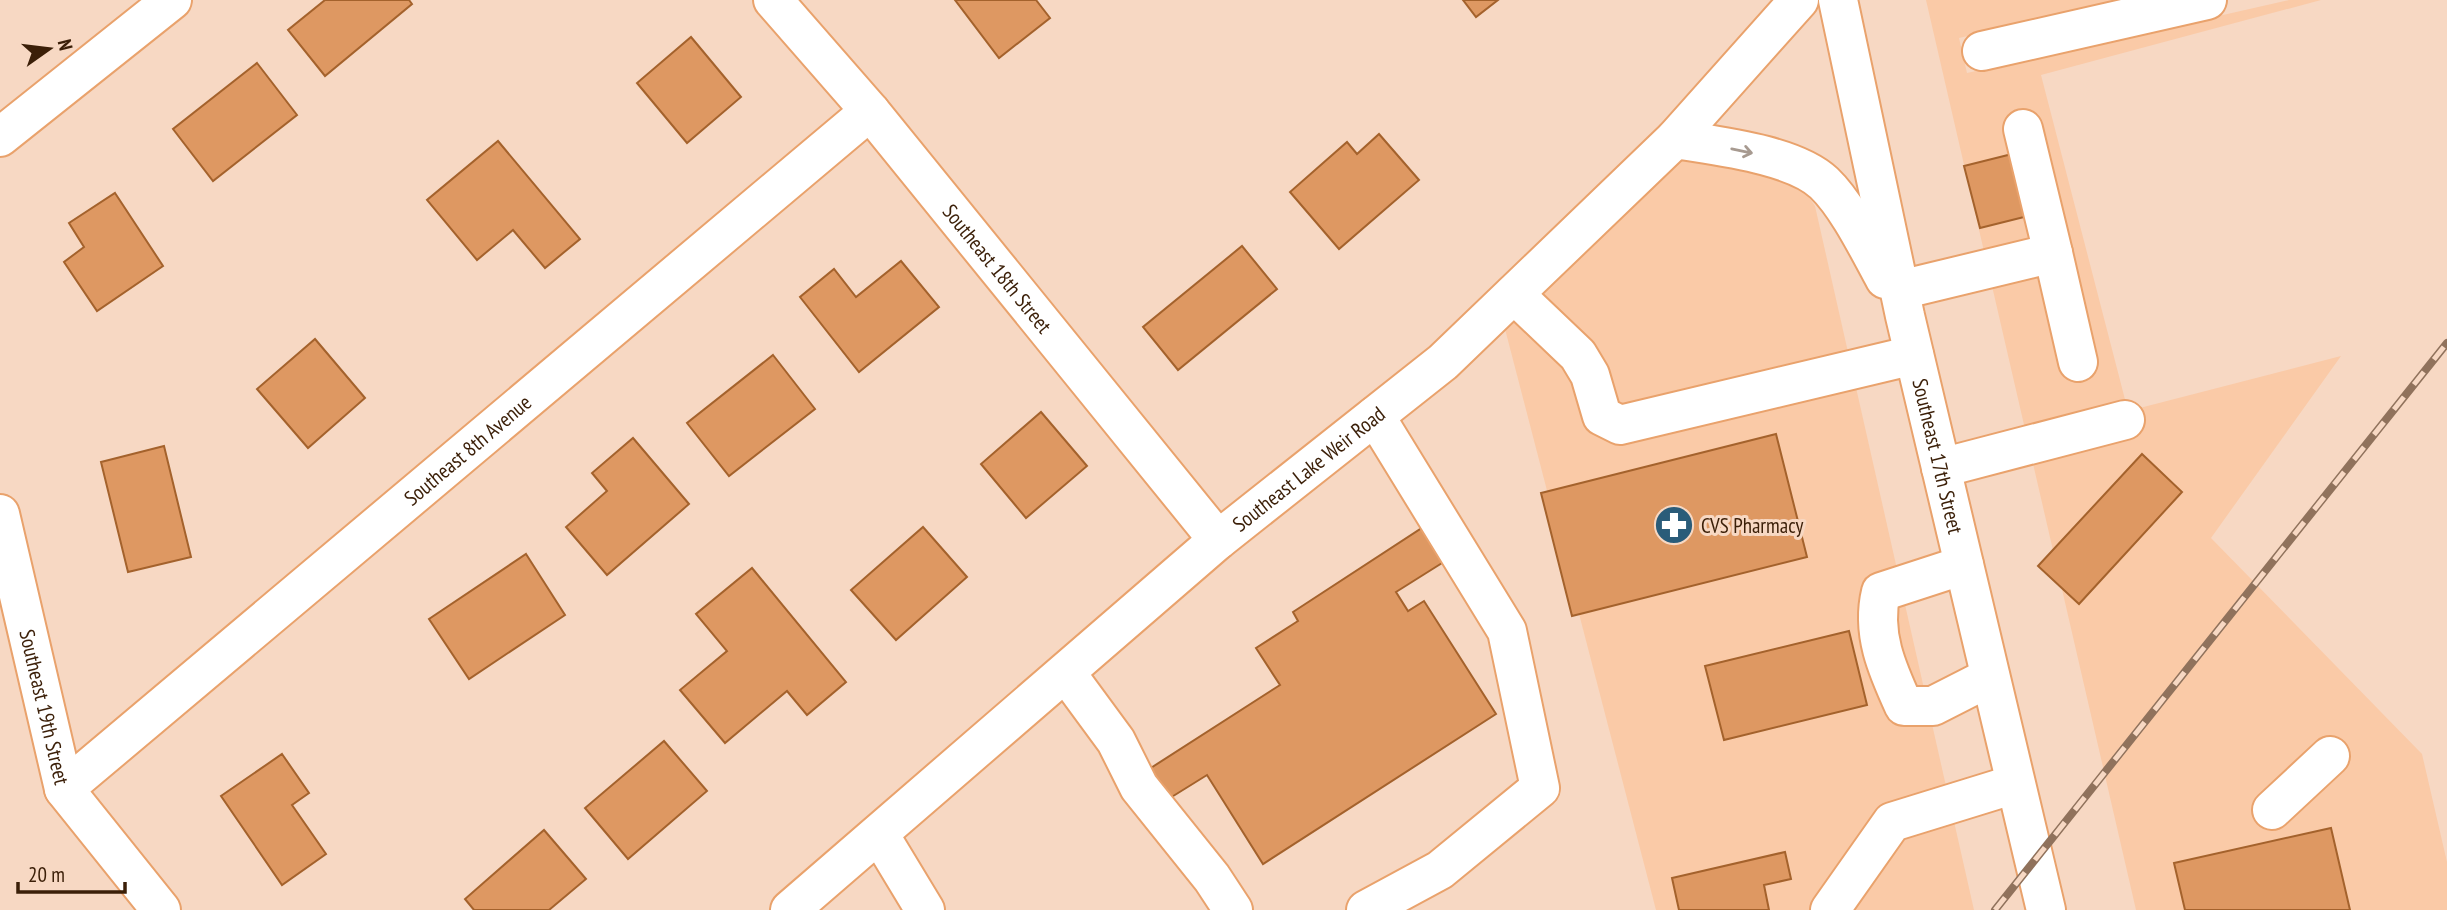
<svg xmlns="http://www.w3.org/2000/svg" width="2447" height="910" viewBox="0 0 2447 910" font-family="'PT Sans Narrow',sans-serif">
  <rect width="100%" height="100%" fill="#f7d8c3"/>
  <!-- built -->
  <g fill="#facaa7">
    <path d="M 1926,0 L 2125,0 L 1959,38 L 1967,73 L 2289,0 L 2321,0 L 2041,75 L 2128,411 L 2341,356 L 2211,538 L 2422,754 L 2447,862 L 2447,910 L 2136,910 Z"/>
    <path d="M 1683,159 L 1777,178 L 1808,196 L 1815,206 L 1974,910 L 1656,910 L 1505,329 Z"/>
  </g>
  <!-- building -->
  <g fill="#de9862" stroke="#a4622c" stroke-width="2">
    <path d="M 325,0 L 409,0 L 412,4 L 325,76 L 288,30 Z"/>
    <path d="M 955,0 L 1036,0 L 1050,18 L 999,58 Z"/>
    <path d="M 1463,0 L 1498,0 L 1476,17 Z"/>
    <path d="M 691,37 L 741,97 L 687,143 L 637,83 Z"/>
    <path d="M 257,63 L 297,115 L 213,181 L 173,129 Z"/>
    <path d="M 1379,134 L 1419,180 L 1339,249 L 1290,192 L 1347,142 L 1357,154 Z"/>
    <path d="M 498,141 L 580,239 L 545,268 L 513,230 L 477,260 L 427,200 Z"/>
    <path d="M 2012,154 L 2028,216 L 1980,228 L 1964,166 Z"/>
    <path d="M 115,193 L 163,266 L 97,311 L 64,262 L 84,247 L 69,223 Z"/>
    <path d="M 1242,246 L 1277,289 L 1178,370 L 1143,327 Z"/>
    <path d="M 901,261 L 939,307 L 859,372 L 800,297 L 834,269 L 856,297 Z"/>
    <path d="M 315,339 L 365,398 L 308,448 L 257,389 Z"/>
    <path d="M 773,355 L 815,409 L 729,476 L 687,423 Z"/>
    <path d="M 1041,412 L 1087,466 L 1026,518 L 981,464 Z"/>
    <path d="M 1776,434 L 1807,557 L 1572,616 L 1541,493 Z"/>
    <path d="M 633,438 L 689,504 L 607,575 L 566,527 L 607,491 L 592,473 Z"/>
    <path d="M 164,446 L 191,557 L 128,572 L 101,462 Z"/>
    <path d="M 2142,454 L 2182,492 L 2079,604 L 2038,566 Z"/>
    <path d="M 1428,524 L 1450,558 L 1396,592 L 1408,611 L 1424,601 L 1496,714 L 1263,864 L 1207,775 L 1162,803 L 1143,773 L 1280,685 L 1256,648 L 1298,621 L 1293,612 Z"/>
    <path d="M 923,527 L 967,577 L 896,640 L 851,590 Z"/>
    <path d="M 526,554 L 565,615 L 469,679 L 429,619 Z"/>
    <path d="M 752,568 L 846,682 L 807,715 L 787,691 L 725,743 L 680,690 L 727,651 L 696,614 Z"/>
    <path d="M 1849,631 L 1867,705 L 1724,740 L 1705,666 Z"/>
    <path d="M 664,741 L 707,791 L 628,859 L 585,808 Z"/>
    <path d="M 282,754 L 309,793 L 292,805 L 326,854 L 282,885 L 221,796 Z"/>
    <path d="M 2331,828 L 2350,910 L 2185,910 L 2174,863 Z"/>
    <path d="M 544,830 L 586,879 L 549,910 L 474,910 L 465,899 Z"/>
    <path d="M 1785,852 L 1791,879 L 1764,885 L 1769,910 L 1679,910 L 1672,878 Z"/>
  </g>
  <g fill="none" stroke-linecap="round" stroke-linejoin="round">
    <!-- minor casing -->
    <g stroke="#e9a26c" stroke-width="42">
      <g id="minor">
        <path id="s1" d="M 773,0 L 870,111 L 1218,540"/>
        <path d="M 1982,51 L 2207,0"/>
        <path d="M 0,137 L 172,0"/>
        <path d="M 2053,253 L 2078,362"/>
        <path d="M 1900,290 L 2053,253 L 2023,129"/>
        <path d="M 1514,294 L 1578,355 L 1590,375 L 1602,416 L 1620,425 L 1914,355"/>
        <path d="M 1941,468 L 2125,420"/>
        <path id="s2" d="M 0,514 L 64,789 L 161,910"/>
        <path d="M 1964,565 L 1881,592 C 1871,633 1887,669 1904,706 L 1933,706 L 1990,677"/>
        <path d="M 1066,673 L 1116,741 L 1139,787 L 1212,878 L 1233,910"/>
        <path id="s3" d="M 64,789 L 870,111"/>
        <path d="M 2272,810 L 2330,756"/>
        <path d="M 879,834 L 925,910"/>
        <path d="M 1366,910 L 1440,870 L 1540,788 L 1507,631 L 1375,416"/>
        <path d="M 1830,910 L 1892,822 L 2015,784"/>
      </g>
    </g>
    <!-- major casing -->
    <g stroke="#e9a26c" stroke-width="42">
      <g id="major">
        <path id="s4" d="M 1838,0 L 1905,316 L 2046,910"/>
        <path d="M 1675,139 C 1716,146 1793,154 1824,183 C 1848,206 1869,250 1885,279"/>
        <path id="s5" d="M 790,910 L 1218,540 L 1443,362 L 1675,139 L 1799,0"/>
      </g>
    </g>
    <!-- minor -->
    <use href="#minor" stroke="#fff" stroke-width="38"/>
    <!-- major -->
    <use href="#major" stroke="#fff" stroke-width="38"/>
    <!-- rail casing -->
    <g stroke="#90725c" stroke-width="8">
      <path id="rail" d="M 1995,910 L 2447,343"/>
    </g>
    <!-- rail -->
    <use href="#rail" stroke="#f7d8c3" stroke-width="5" stroke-dasharray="16" stroke-linecap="butt"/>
  </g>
  <!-- one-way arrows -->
  <defs><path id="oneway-shaft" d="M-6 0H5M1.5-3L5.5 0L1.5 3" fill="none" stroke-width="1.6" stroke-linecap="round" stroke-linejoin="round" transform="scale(1.75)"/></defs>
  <use stroke="#a79a90" href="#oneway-shaft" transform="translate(1742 151) rotate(12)"/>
  <!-- icons -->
  <defs>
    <g id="pharmacy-disc" transform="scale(2.0125)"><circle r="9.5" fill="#2a5c79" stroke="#f7d8c3"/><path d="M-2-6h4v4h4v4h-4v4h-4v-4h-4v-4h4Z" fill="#fff"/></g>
  </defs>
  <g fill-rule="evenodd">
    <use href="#pharmacy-disc" x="1674" y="525"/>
  </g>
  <g text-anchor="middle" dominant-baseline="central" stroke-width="6" stroke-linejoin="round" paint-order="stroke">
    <!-- street labels -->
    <g font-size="21" fill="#3b1f08" stroke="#f7d8c3">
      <text stroke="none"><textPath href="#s1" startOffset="350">Southeast 18th Street</textPath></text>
      <text stroke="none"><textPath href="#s3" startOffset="527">Southeast 8th Avenue</textPath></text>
      <text stroke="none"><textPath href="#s4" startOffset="467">Southeast 17th Street</textPath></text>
      <text stroke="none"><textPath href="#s5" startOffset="681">Southeast Lake Weir Road</textPath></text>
      <text stroke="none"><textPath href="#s2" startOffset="198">Southeast 19th Street</textPath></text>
    </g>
    <!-- poi labels -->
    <g font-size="21" fill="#3b1f08" stroke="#f7d8c3" text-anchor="start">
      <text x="1701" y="525">CVS Pharmacy</text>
    </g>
  </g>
  <!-- north arrow -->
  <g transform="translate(49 49) rotate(76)" stroke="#f7d8c3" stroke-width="5" paint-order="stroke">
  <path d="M0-5L12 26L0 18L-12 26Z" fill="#3b1f08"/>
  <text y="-10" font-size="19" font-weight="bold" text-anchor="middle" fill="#3b1f08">N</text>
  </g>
  <!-- scale -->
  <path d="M18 882v10h107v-10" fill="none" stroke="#3b1f08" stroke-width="3.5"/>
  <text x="28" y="882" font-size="21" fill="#3b1f08" stroke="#f7d8c3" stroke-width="5" paint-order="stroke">20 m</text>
</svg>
